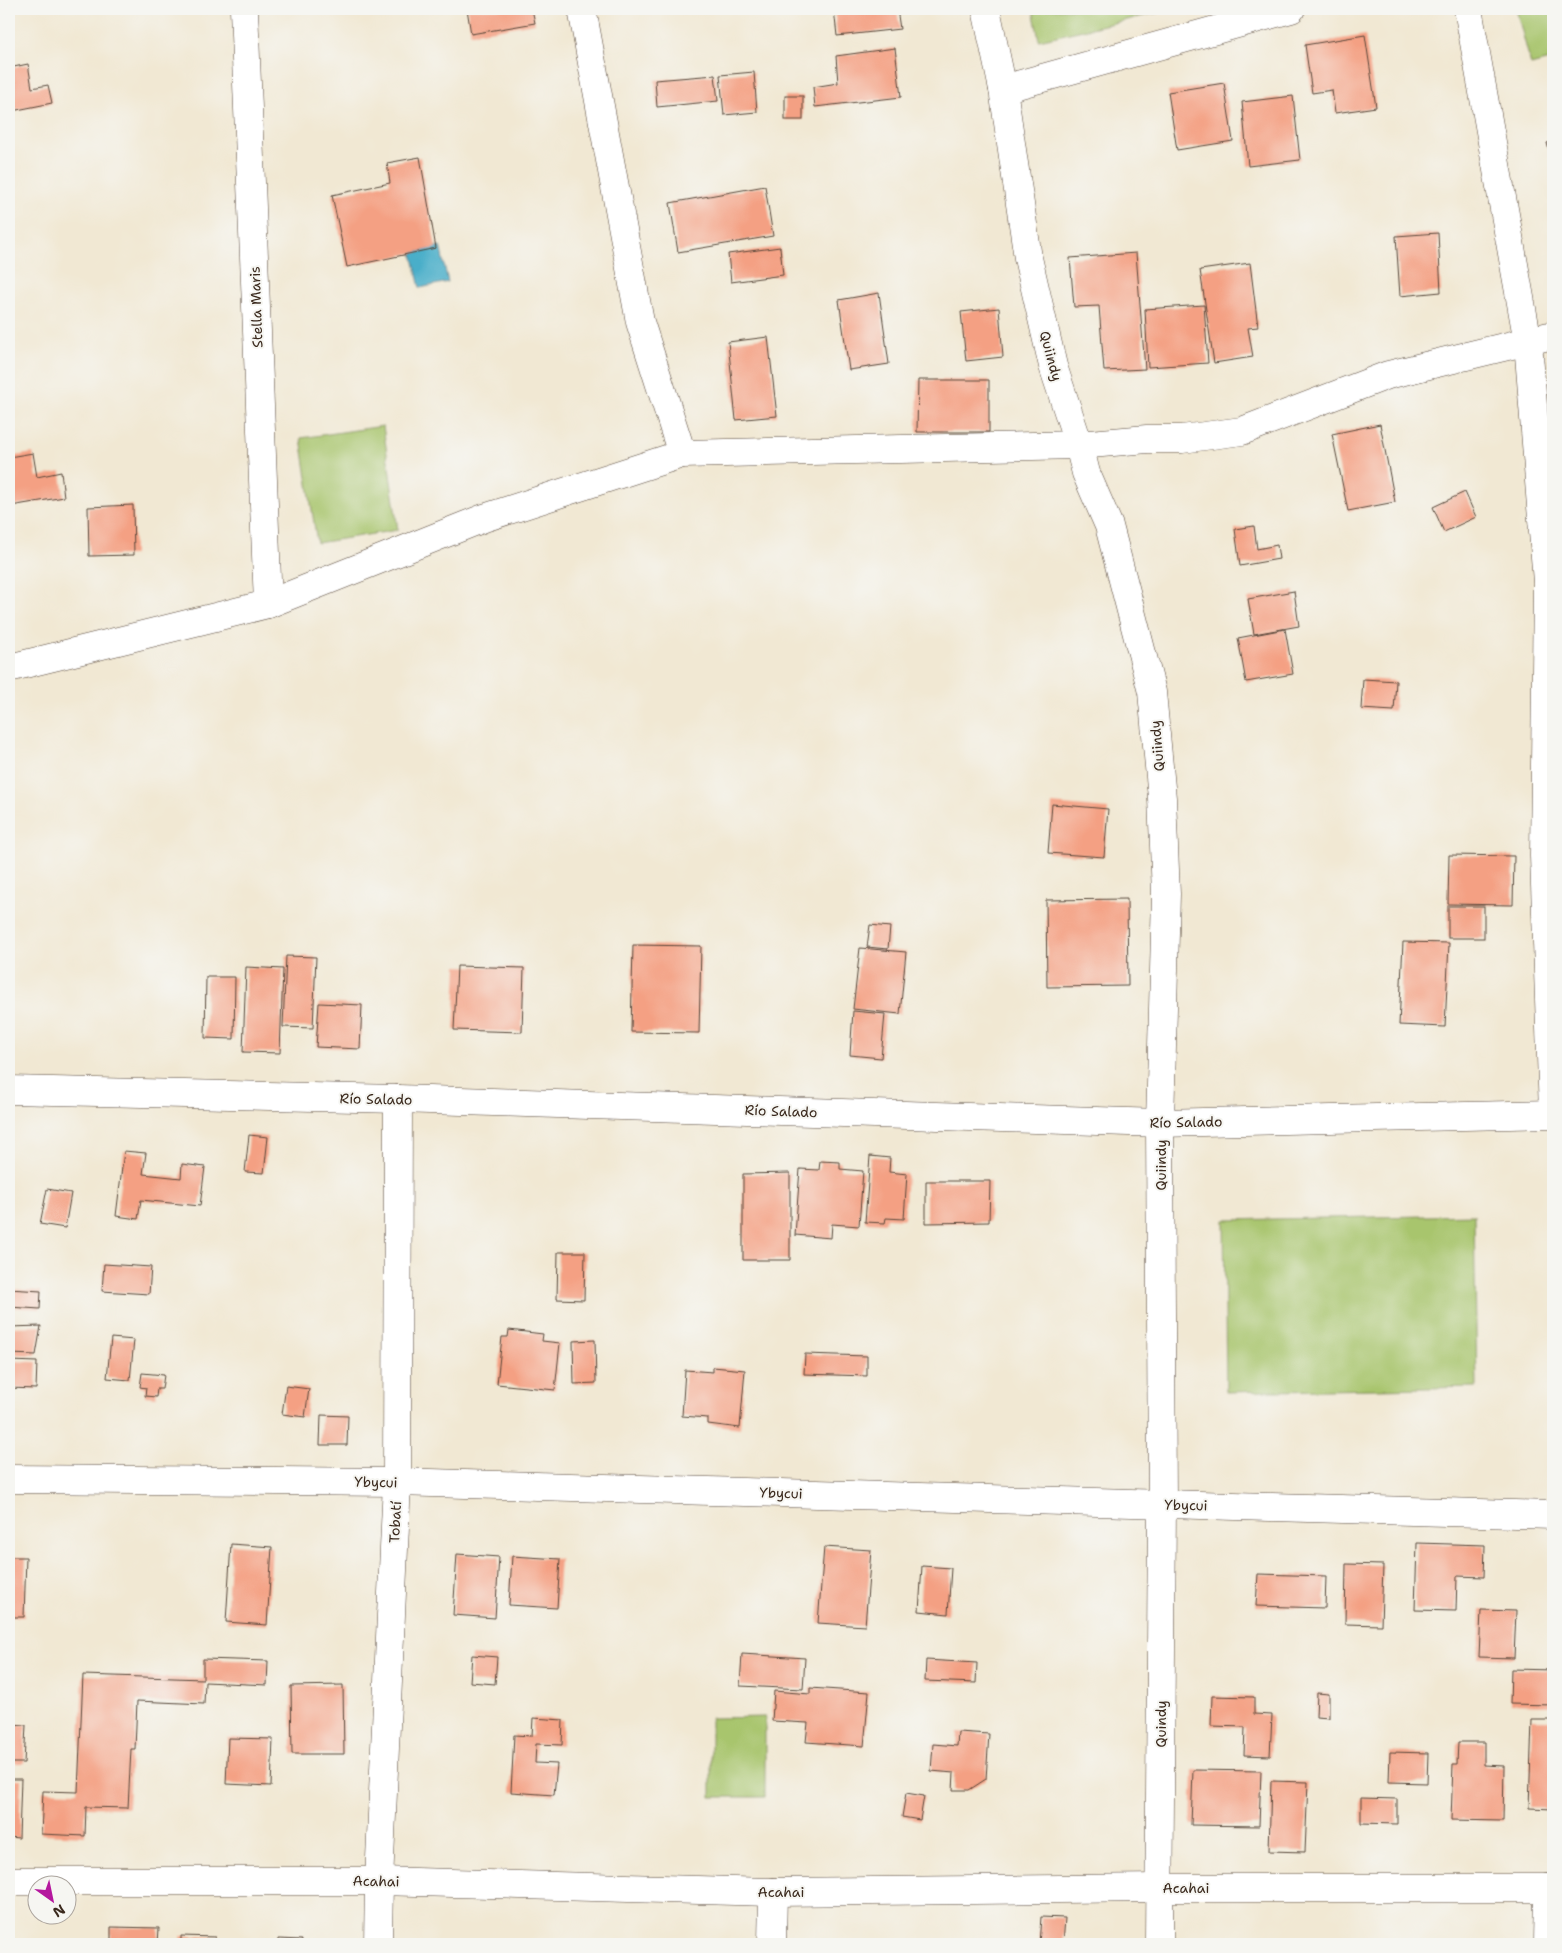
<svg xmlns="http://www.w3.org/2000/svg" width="1562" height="1953" viewBox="0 0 1562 1953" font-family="'Shantell Sans',sans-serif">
  <rect width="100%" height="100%" fill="#f6f6f2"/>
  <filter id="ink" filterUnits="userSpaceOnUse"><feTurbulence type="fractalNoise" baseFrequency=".02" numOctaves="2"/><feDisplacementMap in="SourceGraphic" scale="10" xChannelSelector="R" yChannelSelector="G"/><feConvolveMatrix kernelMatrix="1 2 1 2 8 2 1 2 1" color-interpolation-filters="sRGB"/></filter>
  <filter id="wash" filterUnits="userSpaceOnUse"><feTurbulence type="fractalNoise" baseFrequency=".0096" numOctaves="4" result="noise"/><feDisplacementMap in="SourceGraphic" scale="20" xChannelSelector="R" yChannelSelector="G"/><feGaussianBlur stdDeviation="1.12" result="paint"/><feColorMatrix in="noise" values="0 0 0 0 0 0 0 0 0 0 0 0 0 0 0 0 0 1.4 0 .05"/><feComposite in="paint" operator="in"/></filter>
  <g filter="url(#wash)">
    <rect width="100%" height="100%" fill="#f1e8d3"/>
    <!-- green -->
    <g fill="#a8c56d" stroke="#727846">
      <path d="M 1033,9 L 1174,9 L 1039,40 Z"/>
      <path d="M 1516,9 L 1553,9 L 1553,59 L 1531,65 Z"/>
      <path d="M 383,426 L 398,530 L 317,543 L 301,438 Z"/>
      <path d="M 1474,1215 L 1477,1387 L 1226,1392 L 1224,1220 Z"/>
      <path d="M 765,1717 L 765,1797 L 711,1797 L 711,1718 Z"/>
    </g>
    <!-- water -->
    <path fill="#4aaec9" stroke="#426c74" d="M 440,246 L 448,282 L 420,288 L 412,253 Z"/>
    <g id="blocks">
      <!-- building -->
      <g fill="#f4a083">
        <path d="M 467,9 L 532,9 L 535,23 L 471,34 Z"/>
        <path d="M 834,9 L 897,9 L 900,29 L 837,36 Z"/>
        <path d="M 1365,35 L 1376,107 L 1335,113 L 1332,90 L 1312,93 L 1305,45 Z"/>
        <path d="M 895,48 L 901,97 L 815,107 L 813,87 L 838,83 L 836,56 Z"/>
        <path d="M 28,64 L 32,88 L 48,85 L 52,103 L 12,111 L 9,95 L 9,68 Z"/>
        <path d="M 754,72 L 757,112 L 724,115 L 720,75 Z"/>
        <path d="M 715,75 L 718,101 L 657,107 L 655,80 Z"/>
        <path d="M 1224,83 L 1233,141 L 1177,150 L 1168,92 Z"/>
        <rect x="785" y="96" width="18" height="24"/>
        <path d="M 1293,96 L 1300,160 L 1248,166 L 1242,102 Z"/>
        <path d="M 1553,141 L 1553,166 L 1547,143 Z"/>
        <path d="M 420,157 L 436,248 L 347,267 L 332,195 L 390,183 L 387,163 Z"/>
        <path d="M 765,186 L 773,236 L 678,252 L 670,203 Z"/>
        <path d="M 1438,233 L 1441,292 L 1400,296 L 1396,236 Z"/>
        <path d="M 780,247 L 783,275 L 731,282 L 728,254 Z"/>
        <path d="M 1136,253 L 1145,369 L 1104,371 L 1099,306 L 1074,307 L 1070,258 Z"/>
        <path d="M 1250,263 L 1258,327 L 1248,328 L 1253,357 L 1214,363 L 1200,270 Z"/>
        <path d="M 879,293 L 889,364 L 849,370 L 839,300 Z"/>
        <path d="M 1204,305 L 1208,363 L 1148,367 L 1145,309 Z"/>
        <path d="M 999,308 L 1003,357 L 966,361 L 961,312 Z"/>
        <path d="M 768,337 L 777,416 L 736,420 L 728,342 Z"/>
        <path d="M 918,380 L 989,380 L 989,432 L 917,432 Z"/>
        <path d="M 1380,424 L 1395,502 L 1348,511 L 1332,434 Z"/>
        <path d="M 33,453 L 37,477 L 61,472 L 64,497 L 11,506 L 9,457 Z"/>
        <path d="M 1465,492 L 1476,517 L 1444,532 L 1433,507 Z"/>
        <path d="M 133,505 L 134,555 L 89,556 L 88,507 Z"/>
        <path d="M 1254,526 L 1257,549 L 1277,545 L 1279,559 L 1240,566 L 1235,529 Z"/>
        <path d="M 1294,591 L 1299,626 L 1254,634 L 1248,599 Z"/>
        <path d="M 1285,629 L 1293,674 L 1246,682 L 1238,638 Z"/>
        <path d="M 1363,679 L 1396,681 L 1394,711 L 1361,709 Z"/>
        <path d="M 1052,804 L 1108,809 L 1104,857 L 1048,853 Z"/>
        <path d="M 1449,855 L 1514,856 L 1513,905 L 1448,904 Z"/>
        <path d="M 1127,899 L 1128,986 L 1047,987 L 1046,900 Z"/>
        <rect x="1448" y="906" width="36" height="32"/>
        <path d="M 870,925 L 890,927 L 888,949 L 867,947 Z"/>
        <path d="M 1403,942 L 1449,943 L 1445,1027 L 1399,1025 Z"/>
        <path d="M 633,945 L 701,946 L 699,1033 L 631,1032 Z"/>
        <path d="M 860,948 L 906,952 L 900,1014 L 853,1009 Z"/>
        <path d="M 286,956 L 316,957 L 313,1028 L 283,1027 Z"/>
        <path d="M 457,966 L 524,968 L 522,1032 L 454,1030 Z"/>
        <path d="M 246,967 L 283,969 L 280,1053 L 243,1052 Z"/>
        <path d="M 206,977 L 235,977 L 234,1039 L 205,1038 Z"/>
        <path d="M 319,1003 L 362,1005 L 360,1049 L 316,1047 Z"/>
        <path d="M 853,1011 L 885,1014 L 881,1058 L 850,1055 Z"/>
        <path d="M 249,1135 L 268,1137 L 264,1173 L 245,1172 Z"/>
        <path d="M 124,1151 L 146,1153 L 143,1174 L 181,1178 L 182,1164 L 205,1167 L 200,1206 L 141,1200 L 138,1219 L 116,1216 Z"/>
        <path d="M 870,1156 L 890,1158 L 889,1172 L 907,1174 L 904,1219 L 886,1218 L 885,1223 L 865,1222 Z"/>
        <path d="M 820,1161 L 840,1162 L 840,1169 L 863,1171 L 859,1226 L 832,1224 L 831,1238 L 795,1235 L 800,1169 L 819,1170 Z"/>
        <path d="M 790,1173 L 790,1260 L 743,1260 L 743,1174 Z"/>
        <path d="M 926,1181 L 990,1181 L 989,1222 L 926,1223 Z"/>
        <path d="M 47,1189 L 71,1193 L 65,1228 L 40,1224 Z"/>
        <path d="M 558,1252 L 585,1252 L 584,1300 L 557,1299 Z"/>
        <path d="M 104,1264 L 151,1267 L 149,1294 L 102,1291 Z"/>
        <path d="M 9,1289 L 41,1291 L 40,1309 L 9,1307 Z"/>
        <path d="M 41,1326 L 36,1355 L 9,1354 L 9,1327 Z"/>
        <path d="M 509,1330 L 543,1334 L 542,1341 L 560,1343 L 555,1390 L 497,1384 L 502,1337 L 508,1337 Z"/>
        <path d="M 111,1338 L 134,1340 L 130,1380 L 107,1378 Z"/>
        <path d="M 595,1340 L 596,1383 L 574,1384 L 573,1341 Z"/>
        <path d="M 805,1354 L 867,1356 L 867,1376 L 804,1374 Z"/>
        <path d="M 9,1361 L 37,1362 L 36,1389 L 9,1388 Z"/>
        <path d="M 713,1367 L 745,1370 L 740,1428 L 708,1424 L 708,1418 L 682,1416 L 685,1370 L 713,1372 Z"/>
        <path d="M 142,1373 L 164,1375 L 162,1389 L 157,1389 L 156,1397 L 145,1396 L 146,1388 L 140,1387 Z"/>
        <path d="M 286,1386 L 309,1389 L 305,1417 L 282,1414 Z"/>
        <path d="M 321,1415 L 348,1416 L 347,1445 L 320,1445 Z"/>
        <path d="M 1417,1543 L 1485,1545 L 1484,1577 L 1457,1576 L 1456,1611 L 1415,1610 Z"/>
        <path d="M 231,1544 L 272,1547 L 267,1625 L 226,1622 Z"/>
        <path d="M 824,1547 L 871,1550 L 865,1626 L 818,1623 Z"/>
        <path d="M 457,1554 L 499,1557 L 495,1618 L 453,1615 Z"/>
        <path d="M 512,1556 L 560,1559 L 557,1608 L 509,1605 Z"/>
        <path d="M 9,1557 L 26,1557 L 24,1617 L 9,1617 Z"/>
        <path d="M 1346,1564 L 1383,1565 L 1381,1625 L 1345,1624 Z"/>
        <path d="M 922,1566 L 951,1568 L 948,1614 L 919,1611 Z"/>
        <path d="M 1258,1574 L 1326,1576 L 1325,1608 L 1256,1606 Z"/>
        <path d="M 1481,1610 L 1516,1611 L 1514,1658 L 1479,1657 Z"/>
        <path d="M 742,1654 L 805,1658 L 803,1689 L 740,1686 Z"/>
        <path d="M 472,1655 L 497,1657 L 495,1684 L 470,1682 Z"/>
        <path d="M 203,1659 L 268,1661 L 267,1685 L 205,1682 L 204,1704 L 137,1701 L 135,1749 L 131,1749 L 128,1808 L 86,1807 L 85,1836 L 41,1834 L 43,1791 L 78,1792 L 83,1675 L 203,1679 Z"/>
        <path d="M 926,1660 L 977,1663 L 976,1683 L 925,1681 Z"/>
        <path d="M 1511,1669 L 1553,1670 L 1553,1705 L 1510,1704 Z"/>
        <path d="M 343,1685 L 344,1754 L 292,1754 L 291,1686 Z"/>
        <path d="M 810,1688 L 869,1692 L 864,1746 L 806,1742 L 808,1723 L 772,1721 L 774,1691 L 810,1694 Z"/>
        <path d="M 1317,1693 L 1329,1694 L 1329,1718 L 1316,1717 Z"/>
        <path d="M 1212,1696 L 1254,1697 L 1254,1714 L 1272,1715 L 1270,1756 L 1244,1755 L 1245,1727 L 1211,1726 Z"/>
        <path d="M 533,1718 L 563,1720 L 562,1745 L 536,1744 L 535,1763 L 557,1764 L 554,1795 L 511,1792 L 514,1735 L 532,1736 Z"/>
        <path d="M 1532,1720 L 1553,1720 L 1553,1809 L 1529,1808 Z"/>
        <path d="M 9,1724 L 26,1725 L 24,1763 L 9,1763 Z"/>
        <path d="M 958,1732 L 989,1734 L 986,1779 L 969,1790 L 953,1790 L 954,1773 L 931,1771 L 933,1744 L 957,1746 Z"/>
        <path d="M 228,1738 L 273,1739 L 271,1786 L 226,1784 Z"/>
        <path d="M 1458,1742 L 1484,1742 L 1484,1765 L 1504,1766 L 1503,1821 L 1451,1820 L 1453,1764 L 1457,1764 Z"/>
        <path d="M 1390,1752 L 1428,1753 L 1427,1783 L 1389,1782 Z"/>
        <path d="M 1193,1770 L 1261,1771 L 1259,1826 L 1191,1825 Z"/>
        <path d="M 9,1779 L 21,1779 L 19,1838 L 9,1837 Z"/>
        <path d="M 1271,1781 L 1308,1782 L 1305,1852 L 1269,1851 Z"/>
        <path d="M 906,1793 L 924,1796 L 920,1820 L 902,1817 Z"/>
        <path d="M 1361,1798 L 1397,1799 L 1397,1824 L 1361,1823 Z"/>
        <path d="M 1041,1917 L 1065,1918 L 1063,1944 L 1039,1944 Z"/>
        <path d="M 111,1927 L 159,1928 L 158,1944 L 111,1944 Z"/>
        <path d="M 181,1936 L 215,1937 L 215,1944 L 181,1944 Z"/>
        <path d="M 278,1939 L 302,1940 L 301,1944 L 278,1944 Z"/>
      </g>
    </g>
  </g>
  <g filter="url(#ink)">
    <use href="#blocks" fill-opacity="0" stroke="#564639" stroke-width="1"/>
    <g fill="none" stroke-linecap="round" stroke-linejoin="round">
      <!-- minor casing -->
      <g stroke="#564639" stroke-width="29">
        <g id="minor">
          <path d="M 244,9 L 268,604"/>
          <path d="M 582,9 L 640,322 L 682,454"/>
          <path d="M 986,9 L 1003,89 L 1028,258 L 1053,366 L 1079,445 L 1086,473 L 1109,526 L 1152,692 L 1162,798 L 1166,894 L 1160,1123 L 1162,1504 L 1159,1944"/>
          <path d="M 1468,9 L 1528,342 L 1547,582 L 1544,856 L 1553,1113"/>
          <path d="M 1003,89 L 1291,9"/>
          <path d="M 9,668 L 268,604 L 484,518 L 682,454 L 1079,445 L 1147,439 L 1182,439 L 1242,431 L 1388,375 L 1553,335"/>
          <path d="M 9,1479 L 397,1482 L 1553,1515"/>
          <path d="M 9,1881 L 379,1881 L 773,1892 L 1161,1888 L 1553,1888"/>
          <path d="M 378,1944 L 379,1881 L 397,1482 L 398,1099"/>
          <path d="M 772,1944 L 773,1892"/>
          <path d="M 1547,1944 L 1548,1888"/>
        </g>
      </g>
      <!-- tertiary casing -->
      <g stroke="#564639" stroke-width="29">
        <path id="tertiary" d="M 9,1090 L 398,1099 L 1160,1123 L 1553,1114"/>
      </g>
      <!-- minor -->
      <use href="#minor" stroke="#fff" stroke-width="28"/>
      <!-- tertiary -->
      <use href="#tertiary" stroke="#fff" stroke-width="28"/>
    </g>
  </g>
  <g text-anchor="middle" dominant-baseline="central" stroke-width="4" stroke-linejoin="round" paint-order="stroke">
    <!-- street labels -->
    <g font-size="14" fill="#3b2a1e" stroke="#f6f6f2">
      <text transform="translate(256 307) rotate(-92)">Stella Maris</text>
      <text transform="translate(1051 356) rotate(75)">Quiindy</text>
      <text transform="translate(1157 746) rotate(-95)">Quiindy</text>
      <text transform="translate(376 1099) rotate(1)">Río Salado</text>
      <text transform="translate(781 1111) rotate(2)">Río Salado</text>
      <text transform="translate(1186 1122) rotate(-1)">Río Salado</text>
      <text transform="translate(1161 1165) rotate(-90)">Quiindy</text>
      <text transform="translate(376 1482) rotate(1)">Ybycui</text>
      <text transform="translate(781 1493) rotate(2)">Ybycui</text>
      <text transform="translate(1186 1505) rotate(1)">Ybycui</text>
      <text transform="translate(395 1522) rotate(-87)">Tobatí</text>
      <text transform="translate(1161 1724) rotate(-90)">Quindy</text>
      <text transform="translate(376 1881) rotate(1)">Acahai</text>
      <text x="1186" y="1888">Acahai</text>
      <text x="781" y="1892">Acahai</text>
    </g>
  </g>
  <!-- margin -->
  <rect width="1562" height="1953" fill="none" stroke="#f6f6f2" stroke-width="30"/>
  <!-- north arrow -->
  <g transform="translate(52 1900) rotate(147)"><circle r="24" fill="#f6f6f2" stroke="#aba49d"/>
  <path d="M0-4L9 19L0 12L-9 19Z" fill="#b5179e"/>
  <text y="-8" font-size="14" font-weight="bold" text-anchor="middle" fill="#3b2a1e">N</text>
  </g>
</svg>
